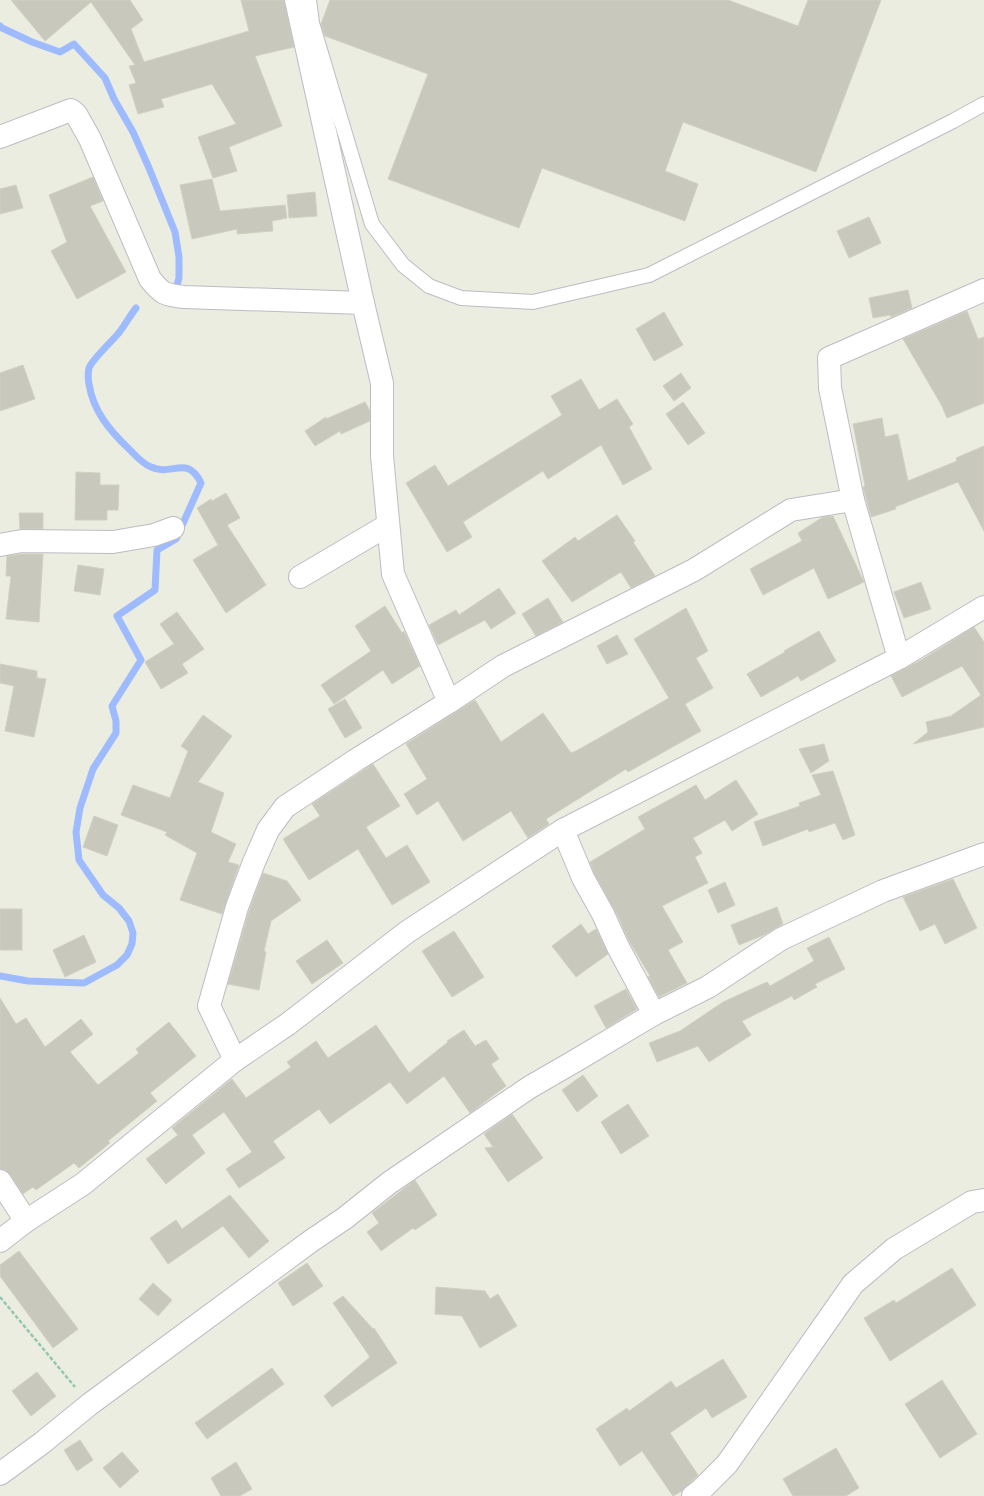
<svg xmlns="http://www.w3.org/2000/svg" width="984" height="1496" viewBox="0 0 984 1496" font-family="'Open Sans',sans-serif">
  <rect width="100%" height="100%" fill="#ecede1"/>
  <g fill="none" stroke-linecap="round" stroke-linejoin="round">
    <!-- stream -->
    <g stroke="#9fbbff" stroke-width="7">
      <path d="M 0,26 L 2,28 L 32,42 L 60,52 L 74,44 L 105,78 L 114,99 L 133,132 L 149,168 L 175,232 L 179,257 L 179,278 L 177,285"/>
      <path d="M 0,976 L 28,981 L 84,983 L 117,965 L 127,955 L 132,944 L 133,933 L 129,921 L 119,908 L 103,895 L 79,860 L 76,832 L 80,808 L 93,769 L 116,733 L 116,721 L 112,706 L 141,660 L 117,616 L 155,590 L 157,550 L 176,539 L 201,483 C 187,454 172,477 151,467 C 143,464 136,456 130,450 C 110,431 93,411 89,384 C 88,379 88,373 89,368 C 92,360 110,343 117,335 C 124,327 129,317 136,308"/>
    </g>
  </g>
  <!-- building -->
  <g fill="#c8c8bd" stroke="#d2d1bf">
    <path d="M 11,0 L 130,0 L 143,20 L 131,29 L 144,62 L 249,31 L 241,0 L 284,0 L 294,47 L 255,56 L 282,126 L 229,147 L 237,171 L 213,178 L 198,137 L 236,124 L 212,84 L 161,99 L 164,107 L 138,114 L 129,85 L 136,83 L 129,66 L 135,65 L 91,2 L 45,41 Z"/>
    <path d="M 330,0 L 728,0 L 798,26 L 808,0 L 881,0 L 816,172 L 683,122 L 665,171 L 698,184 L 685,221 L 542,168 L 519,228 L 388,179 L 428,74 L 325,36 L 321,24 Z"/>
    <path d="M 93,177 L 103,201 L 90,206 L 126,272 L 77,299 L 51,251 L 67,242 L 49,195 Z"/>
    <path d="M 212,179 L 220,211 L 285,205 L 287,218 L 272,221 L 273,231 L 237,234 L 237,229 L 192,239 L 180,185 Z"/>
    <path d="M 16,185 L 23,208 L 0,214 L 0,189 Z"/>
    <path d="M 315,192 L 317,216 L 289,218 L 287,195 Z"/>
    <path d="M 869,217 L 881,243 L 849,258 L 837,231 Z"/>
    <path d="M 908,290 L 912,308 L 891,317 L 890,315 L 873,318 L 869,298 Z"/>
    <path d="M 967,311 L 978,339 L 984,337 L 984,403 L 947,418 L 942,406 L 903,339 Z"/>
    <path d="M 664,312 L 683,345 L 654,361 L 636,329 Z"/>
    <path d="M 23,365 L 35,399 L 0,411 L 0,373 Z"/>
    <path d="M 681,373 L 691,388 L 674,401 L 663,386 Z"/>
    <path d="M 581,379 L 599,410 L 617,399 L 633,424 L 629,427 L 652,469 L 623,485 L 601,445 L 548,479 L 543,471 L 463,522 L 472,537 L 447,552 L 406,483 L 435,465 L 448,486 L 562,415 L 551,396 Z"/>
    <path d="M 365,402 L 370,411 L 370,421 L 341,434 L 340,431 L 315,446 L 305,431 L 326,417 L 326,419 Z"/>
    <path d="M 683,402 L 705,433 L 688,445 L 666,414 Z"/>
    <path d="M 882,418 L 885,437 L 898,434 L 908,481 L 957,461 L 956,458 L 984,446 L 984,531 L 958,482 L 895,507 L 896,509 L 871,517 L 863,487 L 865,486 L 853,424 Z"/>
    <path d="M 76,472 L 100,473 L 100,485 L 119,485 L 118,510 L 107,510 L 107,520 L 75,520 Z"/>
    <path d="M 226,493 L 240,518 L 227,525 L 266,585 L 226,613 L 193,560 L 218,545 L 197,508 L 211,499 L 212,501 Z"/>
    <path d="M 19,513 L 43,513 L 43,529 L 20,529 Z"/>
    <path d="M 617,515 L 635,541 L 633,542 L 655,576 L 631,588 L 621,572 L 572,602 L 542,561 L 575,537 L 578,541 Z"/>
    <path d="M 833,516 L 864,582 L 828,599 L 814,568 L 763,595 L 750,569 L 802,541 L 798,533 L 823,517 Z"/>
    <path d="M 23,554 L 43,554 L 39,622 L 6,619 L 11,576 L 6,576 L 7,556 Z"/>
    <path d="M 78,565 L 104,569 L 100,595 L 74,591 Z"/>
    <path d="M 921,582 L 931,609 L 904,618 L 894,592 Z"/>
    <path d="M 499,588 L 516,613 L 491,629 L 485,620 L 438,645 L 429,625 L 456,610 L 459,615 Z"/>
    <path d="M 548,598 L 563,622 L 536,636 L 522,614 Z"/>
    <path d="M 385,606 L 402,633 L 404,631 L 420,666 L 392,684 L 383,670 L 334,704 L 321,685 L 371,651 L 355,626 Z"/>
    <path d="M 686,608 L 708,651 L 696,658 L 713,688 L 685,704 L 701,731 L 628,772 L 626,769 L 546,819 L 549,824 L 528,838 L 511,811 L 463,841 L 438,801 L 417,815 L 404,794 L 427,779 L 406,744 L 475,700 L 501,742 L 543,713 L 571,753 L 578,750 L 669,698 L 634,639 Z"/>
    <path d="M 177,612 L 204,649 L 182,664 L 188,673 L 161,689 L 145,662 L 174,644 L 160,624 Z"/>
    <path d="M 974,627 L 984,642 L 984,727 L 913,744 L 928,732 L 926,722 L 951,716 L 981,695 L 962,666 L 902,697 L 891,676 L 923,659 Z"/>
    <path d="M 819,631 L 836,661 L 801,681 L 798,676 L 761,697 L 747,674 L 785,652 L 784,651 Z"/>
    <path d="M 617,635 L 628,654 L 607,664 L 597,646 Z"/>
    <path d="M 0,664 L 37,671 L 37,678 L 46,679 L 34,737 L 5,731 L 14,686 L 0,683 Z"/>
    <path d="M 345,699 L 362,728 L 345,738 L 328,709 Z"/>
    <path d="M 203,715 L 232,736 L 198,782 L 224,793 L 211,832 L 236,844 L 228,862 L 239,865 L 222,914 L 180,900 L 197,853 L 165,835 L 167,832 L 121,815 L 133,785 L 170,798 L 188,751 L 181,746 Z"/>
    <path d="M 824,744 L 829,761 L 811,773 L 799,749 Z"/>
    <path d="M 373,764 L 400,806 L 366,827 L 386,858 L 407,845 L 430,882 L 392,905 L 358,849 L 309,880 L 283,839 L 320,816 L 312,804 Z"/>
    <path d="M 833,771 L 855,835 L 843,840 L 835,823 L 809,832 L 808,829 L 763,846 L 754,822 L 800,806 L 799,803 L 821,795 L 812,775 Z"/>
    <path d="M 736,780 L 758,814 L 732,831 L 725,820 L 693,838 L 702,853 L 695,857 L 708,883 L 662,906 L 683,942 L 668,950 L 687,983 L 659,997 L 648,977 L 650,976 L 628,939 L 618,916 L 594,873 L 590,862 L 645,829 L 638,817 L 696,785 L 705,800 Z"/>
    <path d="M 94,816 L 118,825 L 107,856 L 83,847 Z"/>
    <path d="M 263,873 L 287,881 L 301,900 L 271,921 L 264,951 L 266,952 L 259,990 L 228,984 L 249,911 Z"/>
    <path d="M 953,879 L 977,928 L 945,944 L 935,924 L 920,931 L 903,897 Z"/>
    <path d="M 725,882 L 735,905 L 718,913 L 708,890 Z"/>
    <path d="M 777,907 L 783,924 L 764,935 L 739,945 L 731,925 Z"/>
    <rect x="0" y="909" width="22" height="41"/>
    <path d="M 581,924 L 588,934 L 596,929 L 608,954 L 576,977 L 552,946 Z"/>
    <path d="M 454,931 L 484,977 L 452,997 L 422,951 Z"/>
    <path d="M 84,935 L 96,962 L 65,977 L 53,950 Z"/>
    <path d="M 829,937 L 845,969 L 815,984 L 817,987 L 794,1000 L 792,996 L 742,1021 L 751,1035 L 709,1062 L 698,1046 L 657,1062 L 649,1043 L 680,1031 L 723,1002 L 767,982 L 770,986 L 814,961 L 807,948 Z"/>
    <path d="M 327,940 L 343,963 L 312,984 L 296,961 Z"/>
    <path d="M 626,989 L 637,1009 L 606,1028 L 594,1006 Z"/>
    <path d="M 0,998 L 16,1024 L 26,1018 L 45,1047 L 81,1019 L 93,1034 L 70,1052 L 98,1085 L 139,1053 L 136,1049 L 169,1022 L 196,1056 L 150,1093 L 157,1101 L 108,1141 L 110,1143 L 79,1168 L 74,1163 L 36,1190 L 33,1187 L 23,1194 L 10,1174 L 6,1170 L 0,1169 Z"/>
    <path d="M 376,1025 L 409,1073 L 448,1042 L 447,1041 L 464,1030 L 475,1046 L 486,1040 L 499,1059 L 491,1064 L 506,1086 L 470,1113 L 444,1076 L 407,1104 L 390,1082 L 330,1124 L 319,1109 L 273,1141 L 285,1158 L 239,1188 L 226,1169 L 252,1152 L 224,1112 L 192,1135 L 205,1153 L 166,1184 L 146,1159 L 178,1135 L 172,1128 L 232,1079 L 246,1098 L 291,1067 L 287,1062 L 316,1041 L 328,1058 Z"/>
    <path d="M 583,1075 L 598,1096 L 577,1112 L 562,1090 Z"/>
    <path d="M 628,1104 L 649,1136 L 621,1154 L 601,1122 Z"/>
    <path d="M 512,1114 L 543,1158 L 508,1182 L 485,1148 L 493,1147 L 484,1134 Z"/>
    <path d="M 415,1180 L 437,1215 L 415,1230 L 413,1228 L 381,1251 L 367,1232 L 379,1223 L 372,1213 Z"/>
    <path d="M 230,1195 L 269,1241 L 249,1258 L 223,1226 L 168,1264 L 150,1238 L 176,1220 L 182,1229 Z"/>
    <path d="M 19,1251 L 78,1329 L 53,1348 L 0,1276 L 0,1265 Z"/>
    <path d="M 307,1263 L 323,1286 L 293,1306 L 278,1283 Z"/>
    <path d="M 952,1268 L 976,1305 L 890,1361 L 864,1318 L 894,1300 L 896,1303 Z"/>
    <path d="M 153,1283 L 172,1300 L 158,1316 L 139,1299 Z"/>
    <path d="M 436,1287 L 485,1291 L 490,1299 L 498,1294 L 517,1326 L 480,1348 L 462,1316 L 435,1314 Z"/>
    <path d="M 343,1296 L 373,1329 L 374,1328 L 397,1363 L 332,1407 L 324,1396 L 370,1357 L 333,1303 Z"/>
    <path d="M 723,1359 L 747,1397 L 712,1418 L 706,1408 L 670,1433 L 698,1475 L 682,1491 L 673,1496 L 642,1451 L 620,1466 L 596,1429 L 627,1408 L 629,1411 L 671,1381 L 676,1388 Z"/>
    <path d="M 272,1368 L 284,1384 L 207,1439 L 195,1423 Z"/>
    <path d="M 37,1372 L 56,1396 L 31,1416 L 12,1391 Z"/>
    <path d="M 942,1380 L 977,1434 L 940,1458 L 905,1404 Z"/>
    <path d="M 80,1440 L 93,1460 L 77,1471 L 64,1450 Z"/>
    <path d="M 836,1448 L 859,1488 L 846,1496 L 793,1496 L 783,1479 Z"/>
    <path d="M 122,1452 L 139,1471 L 120,1488 L 103,1468 Z"/>
    <path d="M 236,1462 L 252,1489 L 240,1496 L 221,1496 L 211,1478 Z"/>
  </g>
  <g fill="none" stroke-linecap="round" stroke-linejoin="round">
    <!-- lane casing -->
    <g stroke="#bcbcc3" stroke-width="16">
      <path id="lane" d="M 309,0 L 312,23 L 372,224 L 403,265 L 429,286 L 461,298 L 533,302 L 649,275 L 953,121 L 984,104"/>
    </g>
    <!-- street casing -->
    <g stroke="#bcbcc3" stroke-width="24">
      <g id="street">
        <path d="M 296,0 L 363,303 L 382,383 L 382,456 L 393,574 L 449,702"/>
        <path d="M 0,137 L 71,110 L 76,114 L 90,139 L 150,279 C 162,294 165,295 184,297 L 363,303"/>
        <path d="M 0,545 L 22,541 L 113,542 L 154,535 L 173,528"/>
        <path d="M 300,577 L 388,525"/>
        <path d="M 899,658 L 853,500 L 830,388 L 829,358 L 984,290"/>
        <path d="M 563,830 L 583,878 L 603,914 L 618,947 L 654,1014"/>
        <path d="M 235,1060 L 209,1006 L 237,907 L 254,862 L 268,830 L 285,807 L 356,760 L 449,702 L 503,666 L 694,570 L 791,510 L 853,500"/>
        <path d="M 0,1181 L 26,1221"/>
        <path d="M 0,1241 L 26,1221 L 83,1184 L 235,1060 L 288,1024 L 407,932 L 563,830 L 899,658 L 984,607"/>
        <path d="M 0,1474 L 42,1443 L 90,1404 L 311,1241 L 345,1218 L 389,1183 L 530,1087 L 575,1061 L 654,1014 L 708,987 L 781,939 L 883,891 L 984,854"/>
        <path d="M 693,1496 L 700,1491 L 727,1464 L 853,1284 L 894,1249 L 972,1202 L 984,1200"/>
      </g>
    </g>
    <!-- path -->
    <path stroke="#95c6b0" stroke-width="2.5" stroke-dasharray="4 2" stroke-linecap="butt" d="M 0,1297 L 75,1387"/>
    <!-- lane -->
    <use href="#lane" stroke="#fff" stroke-width="14"/>
    <!-- street -->
    <use href="#street" stroke="#fff" stroke-width="22"/>
  </g>
</svg>
